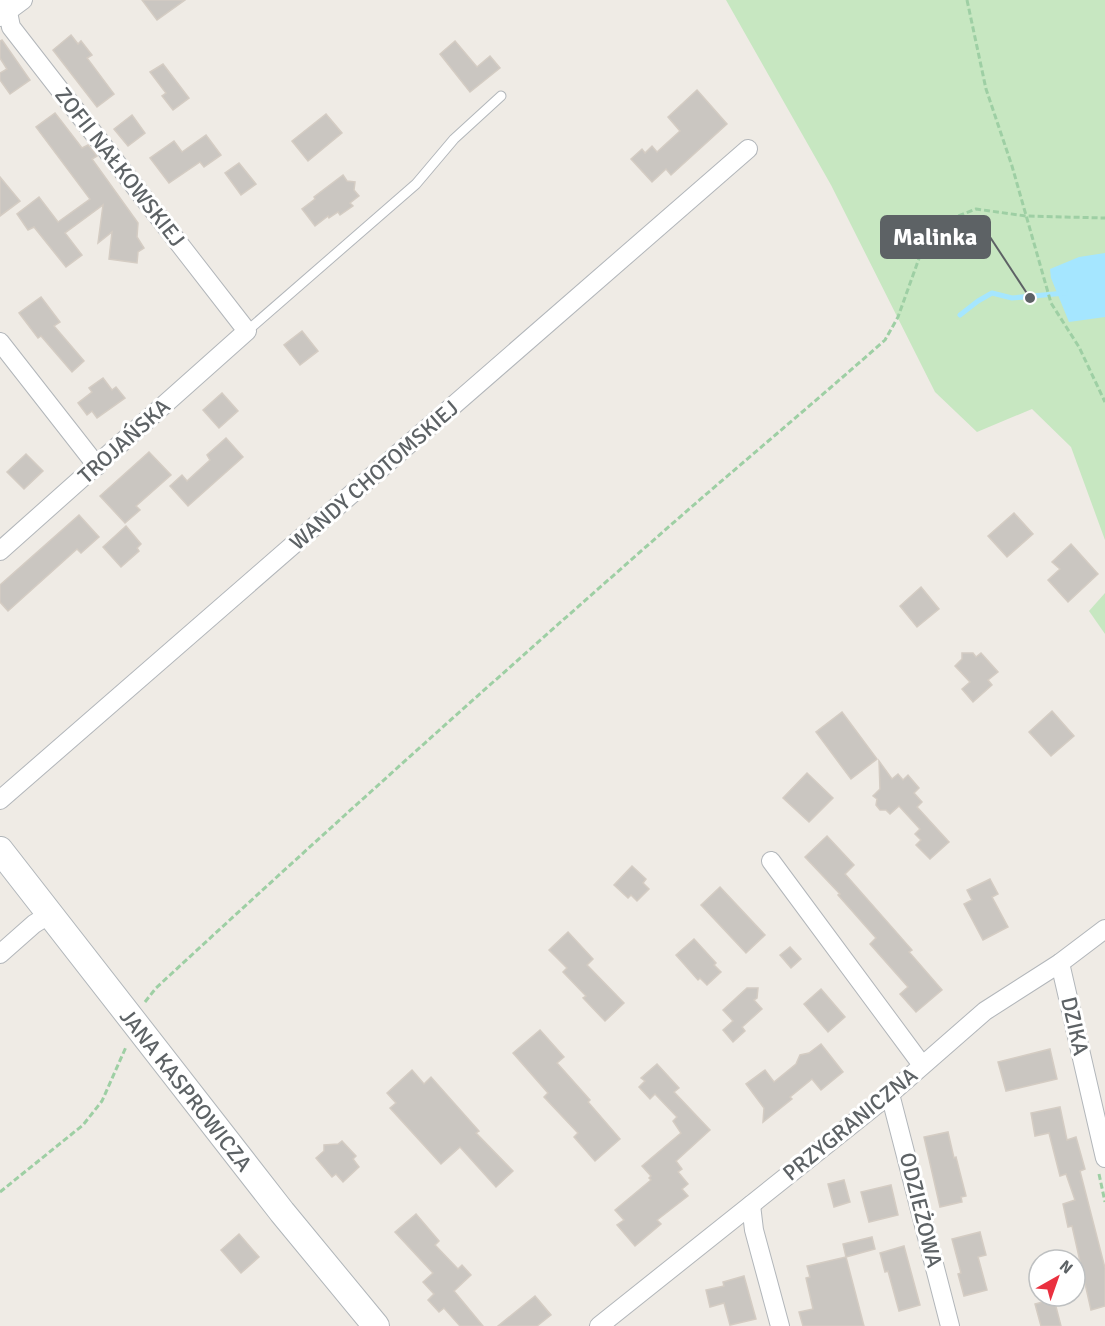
<svg xmlns="http://www.w3.org/2000/svg" width="1105" height="1326" viewBox="0 0 1105 1326" font-family="Signika,sans-serif">
  <rect width="100%" height="100%" fill="#efebe5"/>
  <!-- green -->
  <g fill="#c7e7c1">
    <path d="M 726,0 L 1105,0 L 1105,540 L 1071,447 L 1032,409 L 977,432 L 935,392 L 831,185 Z"/>
    <path d="M 1105,593 L 1105,634 L 1089,611 Z"/>
  </g>
  <!-- water -->
  <path fill="#a5e6ff" d="M 1105,253 L 1105,317 L 1069,322 L 1051,278 L 1050,269 L 1079,257 Z"/>
  <g fill="none" stroke-linecap="round" stroke-linejoin="round">
    <!-- stream -->
    <path stroke="#a5e6ff" stroke-width="5" d="M 960,315 L 978,301 L 992,293 L 1012,298 L 1065,293"/>
  </g>
  <!-- building -->
  <g fill="#cac6c1" stroke="#d4ccc3" stroke-width="1.5">
    <path d="M 142,0 L 185,0 L 157,20 Z"/>
    <path d="M 71,35 L 78,44 L 81,41 L 92,55 L 87,58 L 114,94 L 97,107 L 53,50 Z"/>
    <path d="M 2,40 L 30,80 L 10,94 L 0,80 L 0,73 L 7,69 L 0,58 L 0,41 Z"/>
    <path d="M 455,41 L 477,67 L 490,56 L 500,68 L 470,92 L 440,54 Z"/>
    <path d="M 163,64 L 189,98 L 173,110 L 162,96 L 166,93 L 150,72 Z"/>
    <path d="M 697,90 L 727,124 L 671,175 L 666,169 L 652,182 L 631,159 L 642,149 L 645,153 L 652,146 L 657,152 L 680,131 L 668,117 Z"/>
    <path d="M 55,113 L 82,148 L 88,145 L 97,156 L 92,159 L 138,223 L 137,237 L 144,248 L 138,252 L 137,263 L 109,259 L 112,232 L 98,243 L 103,205 L 65,233 L 82,255 L 66,267 L 34,227 L 28,230 L 17,214 L 39,197 L 58,222 L 90,199 L 36,127 Z"/>
    <path d="M 326,114 L 342,133 L 308,161 L 292,141 Z"/>
    <path d="M 132,115 L 145,133 L 128,146 L 114,129 Z"/>
    <path d="M 206,135 L 221,155 L 204,167 L 200,162 L 169,183 L 150,158 L 174,141 L 182,152 Z"/>
    <path d="M 239,163 L 256,184 L 241,195 L 225,173 Z"/>
    <path d="M 343,175 L 347,181 L 355,182 L 354,190 L 359,196 L 350,203 L 353,206 L 340,215 L 338,212 L 329,218 L 328,216 L 315,226 L 302,209 L 315,199 L 314,197 Z"/>
    <path d="M 0,177 L 20,201 L 0,216 Z"/>
    <path d="M 41,297 L 60,322 L 54,326 L 84,361 L 72,372 L 41,336 L 38,338 L 19,313 Z"/>
    <path d="M 302,331 L 318,351 L 300,365 L 284,345 Z"/>
    <path d="M 103,378 L 112,390 L 116,387 L 125,398 L 97,418 L 92,411 L 87,415 L 78,403 L 92,392 L 89,388 Z"/>
    <path d="M 222,393 L 238,411 L 219,428 L 203,410 Z"/>
    <path d="M 226,438 L 243,457 L 188,506 L 170,486 L 182,475 L 187,481 L 210,460 L 207,455 Z"/>
    <path d="M 149,452 L 171,475 L 136,506 L 140,510 L 125,523 L 100,496 Z"/>
    <path d="M 26,454 L 43,471 L 24,489 L 7,472 Z"/>
    <path d="M 1014,513 L 1033,534 L 1007,557 L 988,536 Z"/>
    <path d="M 79,515 L 99,537 L 81,553 L 77,549 L 8,611 L 0,602 L 0,585 Z"/>
    <path d="M 126,526 L 141,544 L 137,548 L 139,551 L 121,567 L 103,547 Z"/>
    <path d="M 1071,544 L 1098,574 L 1068,602 L 1048,580 L 1060,569 L 1052,562 Z"/>
    <path d="M 921,587 L 939,609 L 917,627 L 900,606 Z"/>
    <path d="M 962,653 L 973,653 L 976,657 L 981,653 L 998,672 L 988,680 L 992,685 L 973,702 L 962,689 L 970,682 L 955,666 L 962,659 Z"/>
    <path d="M 1052,711 L 1074,736 L 1051,756 L 1029,732 Z"/>
    <path d="M 842,712 L 877,759 L 851,779 L 816,732 Z"/>
    <path d="M 879,761 L 892,779 L 898,774 L 903,780 L 908,775 L 919,788 L 914,793 L 922,802 L 917,807 L 949,842 L 930,859 L 916,845 L 921,840 L 915,834 L 920,829 L 899,806 L 890,814 L 886,810 L 880,810 L 876,805 L 877,799 L 873,796 L 880,789 Z"/>
    <path d="M 807,773 L 833,798 L 809,822 L 783,798 Z"/>
    <path d="M 827,836 L 854,865 L 845,874 L 912,950 L 909,952 L 942,990 L 916,1012 L 900,994 L 908,987 L 870,944 L 876,938 L 838,895 L 840,894 L 805,857 Z"/>
    <path d="M 632,866 L 646,879 L 643,883 L 649,889 L 637,901 L 631,895 L 628,898 L 614,885 Z"/>
    <path d="M 990,879 L 998,894 L 992,897 L 1008,927 L 983,940 L 964,904 L 972,900 L 967,890 Z"/>
    <path d="M 720,887 L 765,935 L 746,953 L 701,905 Z"/>
    <path d="M 568,932 L 593,959 L 587,965 L 624,1003 L 605,1021 L 583,998 L 586,996 L 563,972 L 567,968 L 549,950 Z"/>
    <path d="M 694,939 L 716,963 L 714,965 L 721,972 L 707,985 L 700,978 L 698,980 L 676,955 Z"/>
    <path d="M 790,947 L 801,959 L 791,968 L 780,955 Z"/>
    <path d="M 747,988 L 758,988 L 757,998 L 754,1000 L 762,1009 L 742,1027 L 745,1031 L 733,1042 L 723,1030 L 733,1021 L 723,1010 Z"/>
    <path d="M 821,989 L 845,1017 L 828,1032 L 804,1004 Z"/>
    <path d="M 540,1030 L 564,1057 L 557,1063 L 590,1100 L 588,1102 L 620,1139 L 595,1161 L 574,1137 L 578,1133 L 544,1097 L 548,1093 L 513,1053 Z"/>
    <path d="M 821,1044 L 843,1072 L 821,1090 L 812,1079 L 790,1097 L 792,1099 L 763,1122 L 764,1108 L 746,1084 L 765,1070 L 774,1082 L 796,1064 L 800,1055 L 809,1053 Z"/>
    <path d="M 1050,1049 L 1057,1079 L 1006,1091 L 998,1062 Z"/>
    <path d="M 657,1064 L 679,1088 L 674,1092 L 710,1130 L 676,1161 L 682,1169 L 678,1172 L 688,1184 L 682,1189 L 688,1196 L 657,1220 L 661,1224 L 635,1246 L 617,1225 L 624,1220 L 615,1210 L 651,1180 L 649,1178 L 651,1176 L 642,1166 L 681,1133 L 673,1121 L 677,1117 L 655,1094 L 650,1099 L 639,1087 L 645,1081 L 641,1078 Z"/>
    <path d="M 412,1070 L 424,1084 L 431,1077 L 479,1131 L 476,1133 L 513,1171 L 496,1187 L 460,1147 L 441,1164 L 390,1108 L 396,1103 L 387,1093 Z"/>
    <path d="M 1060,1107 L 1067,1140 L 1076,1137 L 1085,1169 L 1080,1171 L 1105,1268 L 1105,1306 L 1091,1310 L 1072,1226 L 1068,1227 L 1063,1204 L 1075,1200 L 1066,1174 L 1060,1176 L 1049,1133 L 1035,1136 L 1031,1113 Z"/>
    <path d="M 948,1132 L 954,1158 L 956,1157 L 966,1196 L 961,1197 L 962,1202 L 940,1207 L 924,1137 Z"/>
    <path d="M 342,1141 L 356,1156 L 353,1159 L 359,1167 L 343,1182 L 336,1174 L 332,1177 L 316,1158 L 324,1151 L 324,1145 L 338,1144 Z"/>
    <path d="M 844,1180 L 850,1202 L 834,1207 L 828,1184 Z"/>
    <path d="M 891,1185 L 898,1215 L 869,1222 L 861,1192 Z"/>
    <path d="M 416,1214 L 439,1241 L 435,1245 L 458,1269 L 462,1265 L 471,1275 L 454,1291 L 483,1326 L 460,1326 L 444,1308 L 439,1312 L 428,1300 L 434,1294 L 423,1282 L 433,1273 L 395,1232 Z"/>
    <path d="M 980,1232 L 986,1255 L 978,1257 L 987,1290 L 964,1296 L 958,1274 L 961,1273 L 952,1239 Z"/>
    <path d="M 239,1234 L 259,1257 L 241,1273 L 221,1250 Z"/>
    <path d="M 872,1237 L 875,1249 L 846,1257 L 864,1326 L 803,1326 L 799,1312 L 813,1309 L 806,1278 L 810,1277 L 807,1266 L 846,1257 L 843,1244 Z"/>
    <path d="M 904,1246 L 920,1305 L 899,1311 L 888,1271 L 885,1272 L 880,1253 Z"/>
    <path d="M 744,1276 L 756,1319 L 730,1325 L 724,1303 L 710,1307 L 706,1290 L 724,1286 L 723,1282 Z"/>
    <path d="M 535,1296 L 551,1315 L 537,1326 L 498,1326 Z"/>
    <path d="M 1054,1299 L 1061,1326 L 1041,1326 L 1035,1304 Z"/>
  </g>
  <g fill="none" stroke-linecap="round" stroke-linejoin="round">
    <!-- lane casing -->
    <g stroke="#b2b6ba" stroke-width="11">
      <path id="lane" d="M 247,331 L 416,184 L 454,139 L 501,96"/>
    </g>
    <!-- street casing -->
    <g stroke="#b2b6ba" stroke-width="20">
      <g id="street">
        <path d="M 0,0 L 8,12 L 11,27 L 247,331 L 0,551"/>
        <path d="M 0,17 L 23,0"/>
        <path d="M 0,342 L 97,466"/>
        <path d="M 0,800 L 748,149"/>
        <path d="M 771,861 L 922,1065"/>
        <path d="M 0,954 L 34,924 L 50,914"/>
        <path d="M 1060,963 L 1105,1158"/>
        <path d="M 890,1094 L 950,1326"/>
        <path d="M 751,1205 L 754,1230 L 780,1326"/>
        <path d="M 599,1326 L 890,1094 L 985,1011 L 1060,963 L 1105,929"/>
      </g>
    </g>
    <!-- secondary casing -->
    <g stroke="#b1b6ba" stroke-width="28">
      <path id="secondary" d="M 0,850 L 282,1212 L 376,1326"/>
    </g>
    <!-- path -->
    <g stroke="#9ecfa4" stroke-width="3" stroke-dasharray="6 3" stroke-linecap="butt">
      <path d="M 967,0 L 986,89 L 1012,166 L 1051,303 L 1079,347 L 1105,402"/>
      <path d="M 145,1002 L 156,988 C 318,838 482,691 648,545 C 726,476 806,410 885,340 L 898,317 L 922,250 L 940,223 L 976,209 L 1026,216 L 1105,218"/>
      <path d="M 1099,1174 L 1105,1202"/>
      <path d="M 0,1192 L 83,1125 L 102,1101 L 126,1047"/>
    </g>
    <!-- lane -->
    <use href="#lane" stroke="#fff" stroke-width="9"/>
    <!-- street -->
    <use href="#street" stroke="#fff" stroke-width="18"/>
    <!-- secondary -->
    <use href="#secondary" stroke="#fff" stroke-width="26"/>
  </g>
  <g text-anchor="middle" dominant-baseline="central" stroke-width="6" stroke-linejoin="round" paint-order="stroke">
    <!-- street labels -->
    <g font-size="22" fill="#5d6265" stroke="#fff">
      <text transform="translate(120 167) rotate(52)">ZOFII NAŁKOWSKIEJ</text>
      <text transform="translate(124 441) rotate(-42)">TROJAŃSKA</text>
      <text transform="translate(374 475) rotate(-41)">WANDY CHOTOMSKIEJ</text>
      <text transform="translate(1075 1026) rotate(77)">DZIKA</text>
      <text transform="translate(186 1090) rotate(52)">JANA KASPROWICZA</text>
      <text transform="translate(850 1124) rotate(-39)">PRZYGRANICZNA</text>
      <text transform="translate(921 1210) rotate(76)">ODZIEŻOWA</text>
    </g>
  </g>
  <!-- callouts -->
  <path fill="none" stroke="#5d6265" stroke-width="2" d="M1030 298L990 237"/>
  <circle fill="#5d6265" stroke="#fff" stroke-width="2" cx="1030" cy="298" r="6"/>
  <rect fill="#5d6265" stroke="#5d6265" stroke-width="2" x="881" y="216" width="109" height="42" rx="6"/>
  <g font-size="24" text-anchor="middle" font-weight="bold" fill="#fff">
    <text x="935" y="245">Malinka</text>
  </g>
  <!-- north arrow -->
  <g transform="translate(1057 1278) rotate(40)"><circle r="28" fill="#ffffff" stroke="#bec0c1" stroke-width="1.5"/>
  <path d="M0-4.5L10 22L0 15L-10 22Z" fill="#ea303f"/>
  <text y="-9" font-size="16" font-weight="bold" text-anchor="middle" fill="#5d6265">N</text>
  </g>
</svg>
